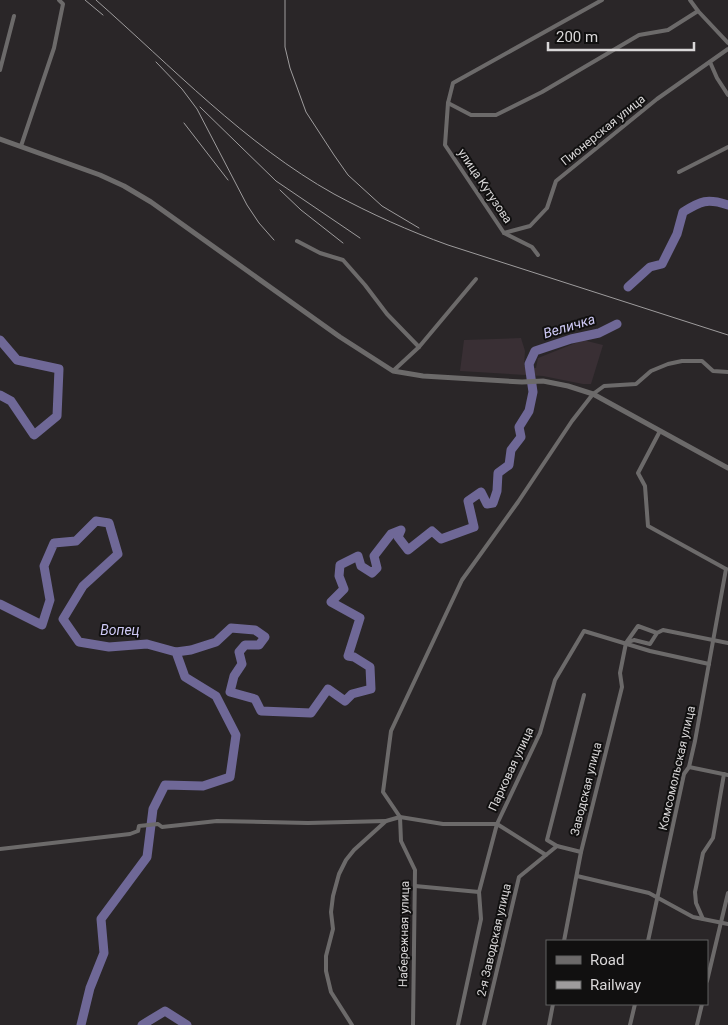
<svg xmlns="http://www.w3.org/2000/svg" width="728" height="1025" viewBox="0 0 728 1025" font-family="Roboto,sans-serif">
  <rect width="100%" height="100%" fill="#2a2628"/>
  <!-- built -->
  <path fill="#392f34" d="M 521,338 L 525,351 L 524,366 L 536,368 L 538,358 L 583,340 L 603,345 L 591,384 L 583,384 L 543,376 L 460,371 L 464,340 Z"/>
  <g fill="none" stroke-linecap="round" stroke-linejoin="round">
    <!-- river -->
    <g stroke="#6f6897" stroke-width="9">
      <path d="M 628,287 L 650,267 L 662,264 L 677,234 L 683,212 C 701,201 707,198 728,205"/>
      <path d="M 0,340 L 17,360 L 59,369 L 57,416 L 34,435 L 11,401 L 0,395"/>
      <path d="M 0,604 L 42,625 L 50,600 L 44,566 L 54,543 L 76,541 L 96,521 L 109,523 L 118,554 L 83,586 L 63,619 L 79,642 L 109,647 L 147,644 L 176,652 L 185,677 L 216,696 L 236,735 L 230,777 L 203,786 L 165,785 L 153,809 L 147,857 L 101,919 L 104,953 L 90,988 L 81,1025"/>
      <path d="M 176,652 L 191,650 L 216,642 L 231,628 L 255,630 L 265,637 L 259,645 L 245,645 L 239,652 L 242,664 L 234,676 L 230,692 L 255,699 L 261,711 L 311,713 L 328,689 L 345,701 L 352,694 L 371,689 L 370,667 L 354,657 L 348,656 L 360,618 L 331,602 L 344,589 L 339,576 L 340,565 L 358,556 L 361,566 L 372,573 L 377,568 L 374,556 L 391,534 L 401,530 L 398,537 L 408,550 L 432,531 L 441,539 L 474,527 L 468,501 L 481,492 L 487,504 L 493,503 L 497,491 L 498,473 L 509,465 L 511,450 L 521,437 L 519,427 L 529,411 L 533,392 L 529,364 L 535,351 L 571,339 L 599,333 L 617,324"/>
      <path d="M 142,1025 L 165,1011 L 187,1025"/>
    </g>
    <!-- minor -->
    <g stroke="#6c6a6a" stroke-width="4">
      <path d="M 690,0 L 698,11 L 728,43"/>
      <path d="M 710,62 L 717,78 L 728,95"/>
      <path d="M 0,70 L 14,16"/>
      <path d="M 448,103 L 471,115 L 496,115 L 542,92 L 639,35 L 668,30 L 698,11"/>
      <path d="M 21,146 L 54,48 L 63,4 L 59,0"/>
      <path d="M 679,172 L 728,147"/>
      <path d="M 504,233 L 530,226 L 547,208 L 556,181 L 657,99 L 728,49"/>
      <path d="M 297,241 L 320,253 L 343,260 L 365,285 L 387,314 L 419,347 L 393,371"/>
      <path d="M 538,255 L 532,247 L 504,233 L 445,145 L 448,103 L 453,83 L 602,0"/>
      <path d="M 419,347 L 476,279"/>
      <path d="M 660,431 L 638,473 L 645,486 L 648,526 L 726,569"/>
      <path d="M 657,633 L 638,626 L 626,643 L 634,640 L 650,644 L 657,633 L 663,630 L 728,643"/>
      <path d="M 689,767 L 728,775"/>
      <path d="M 557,846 L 547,840 L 584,695"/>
      <path d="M 0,849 L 130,834 L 138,831 L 139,826 L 158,824 L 162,827 L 217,821 L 308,823 L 386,821"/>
      <path d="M 577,876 L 649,893 L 693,917 L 728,924"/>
      <path d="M 415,886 L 479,892"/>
      <path d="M 703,919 L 696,903 L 695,892 L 703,853 L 713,838 L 724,774"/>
      <path d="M 564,941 L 581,852 L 622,687 L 620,673 L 626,643"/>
      <path d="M 648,941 L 684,774 L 689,767 L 695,741 L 726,569"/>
      <path d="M 707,981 L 728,893"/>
      <path d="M 352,1025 L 331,992 L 326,971 L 326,956 L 333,929 L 331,912 L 333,896 L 339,874 L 346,860 L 354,850 L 386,821 L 400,817 L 443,824 L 497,824 L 540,733 L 555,680 L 584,631 L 650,651 L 709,664"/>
      <path d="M 413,1025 L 415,870 L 401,841 L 400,817 L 383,792 L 391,731 L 462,580 L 518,502 L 572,421 L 593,394 L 604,386 L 636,384 L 651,371 L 668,364 L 682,361 L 702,361 L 713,371 L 728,372"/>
      <path d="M 458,1025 L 481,919 L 479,892 L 497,824 L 546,855"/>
      <path d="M 484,1025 L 519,877 L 557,846 L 581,852"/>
      <path d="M 549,1025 L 553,1004"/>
      <path d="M 630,1025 L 635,1004"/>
      <path d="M 697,1025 L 702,1004"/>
    </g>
    <!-- tertiary -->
    <path stroke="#6c6a6a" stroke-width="5" d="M 0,139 L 100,175 L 124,186 L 151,202 L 340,337 L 393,371 L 423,376 L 522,382 L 543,381 L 568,386 L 593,394 L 728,468"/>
    <!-- rail -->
    <g stroke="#9e9c9d" stroke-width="1">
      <path d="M 85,0 L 103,15"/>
      <path d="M 96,0 C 171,66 246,145 334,194 C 371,214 409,231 448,245 L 728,335"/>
      <path d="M 285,0 L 285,47 L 290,68 L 306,112 L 334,155 L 348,175 L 382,206 L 419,228"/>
      <path d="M 156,62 L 182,89 L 197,109 L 247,205 L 259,223 L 274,240"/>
      <path d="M 200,107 L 276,181 L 360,238"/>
      <path d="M 184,123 L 228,180"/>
      <path d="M 280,190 L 301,210 L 343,243"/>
    </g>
  </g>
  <g text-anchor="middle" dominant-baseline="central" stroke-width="4" stroke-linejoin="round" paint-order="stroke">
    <!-- street labels -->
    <g font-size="12" fill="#d9d7d8" stroke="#111010">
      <text transform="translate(603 130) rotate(-39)">Пионерская улица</text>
      <text transform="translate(485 186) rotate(56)">улица Кутузова</text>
      <text transform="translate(677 768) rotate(-77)">Комсомольская улица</text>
      <text transform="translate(511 769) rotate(-65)">Парковая улица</text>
      <text transform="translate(586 789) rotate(-76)">Заводская улица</text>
      <text transform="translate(404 934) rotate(-89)">Набережная улица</text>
      <text transform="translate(494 940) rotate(-77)">2-я Заводская улица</text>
    </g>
    <!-- water labels -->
    <g font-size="14" font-style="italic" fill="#cfcaf6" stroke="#111010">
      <text transform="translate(569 326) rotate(-17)">Величка</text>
      <text x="120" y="630">Вопец</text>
    </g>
  </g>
  <!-- legend -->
  <rect x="546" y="940" width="162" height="65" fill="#111010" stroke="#616060"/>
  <rect x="556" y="956" width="25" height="8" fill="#6c6a6a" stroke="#616060"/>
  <text x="590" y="965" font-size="15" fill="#d9d7d8">Road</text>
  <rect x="556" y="981" width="25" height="8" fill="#9e9c9d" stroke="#616060"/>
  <text x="590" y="990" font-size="15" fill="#d9d7d8">Railway</text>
  <!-- scale -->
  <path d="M548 42v8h146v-8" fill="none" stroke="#d9d7d8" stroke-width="2.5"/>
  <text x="556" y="42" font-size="15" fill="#d9d7d8" stroke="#111010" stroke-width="4" paint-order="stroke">200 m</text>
</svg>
